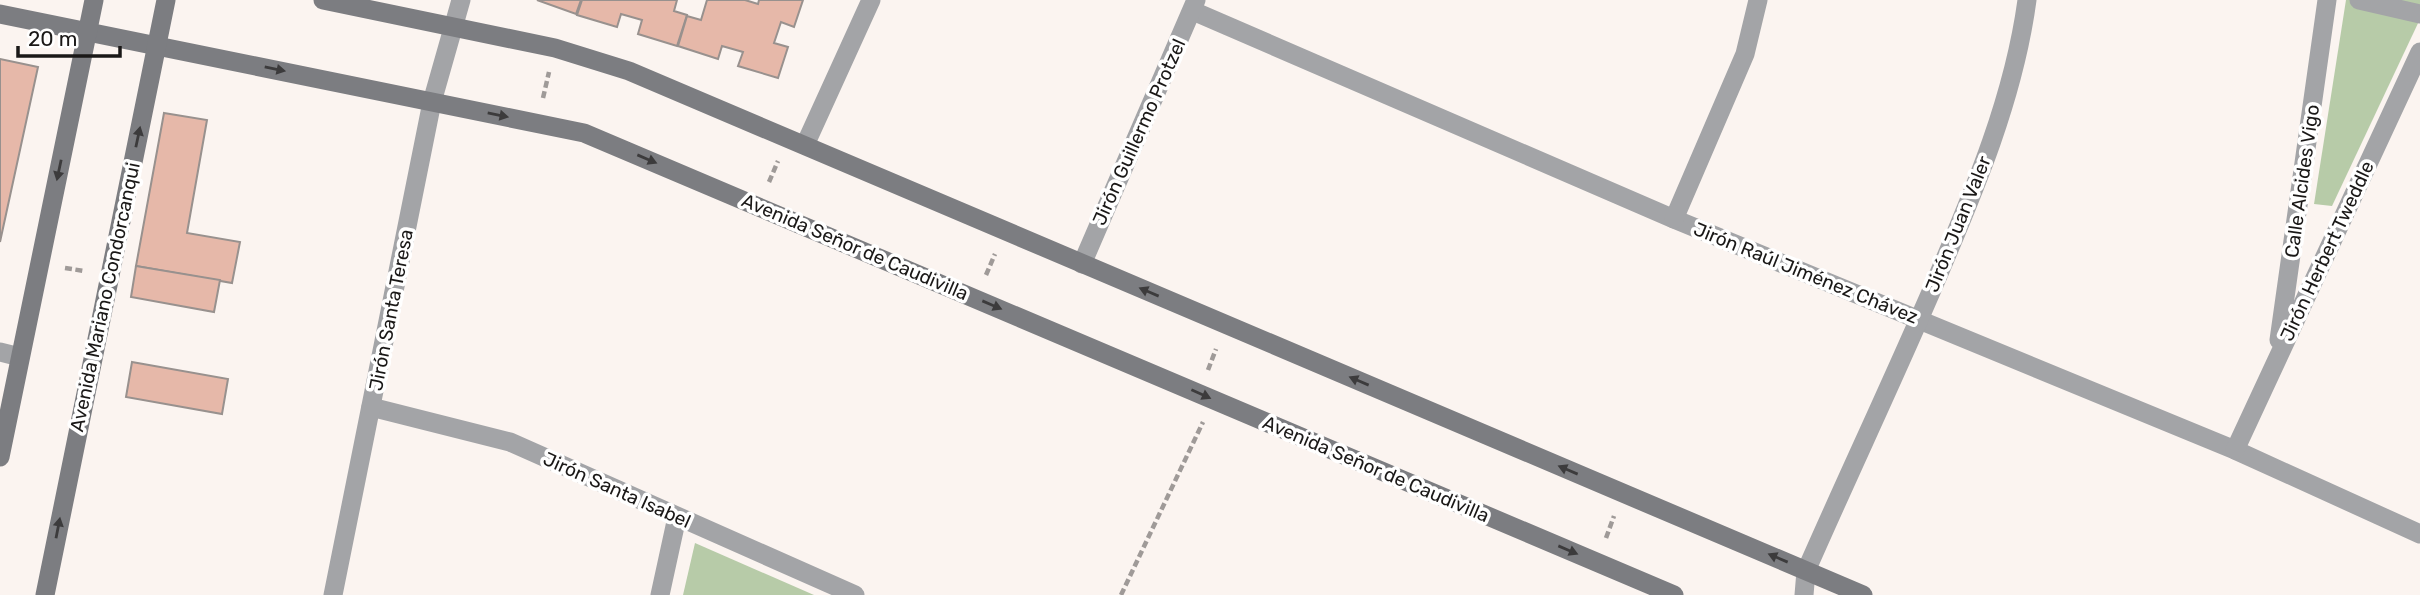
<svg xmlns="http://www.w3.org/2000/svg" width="2420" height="595" viewBox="0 0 2420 595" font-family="Rubik,sans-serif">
  <rect width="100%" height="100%" fill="#fbf4f0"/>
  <!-- green -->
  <g fill="#b7cba8">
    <path d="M 2346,0 L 2420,0 L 2420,19 L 2332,206 L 2314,204 Z"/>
    <path d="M 695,543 L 814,595 L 683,595 Z"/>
  </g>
  <!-- building -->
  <g fill="#e6b8a9" stroke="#98918e" stroke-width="2">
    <path d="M 537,0 L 581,0 L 576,14 Z"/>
    <path d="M 582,0 L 677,0 L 674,11 L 687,15 L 677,46 L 638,34 L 642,20 L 621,14 L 617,27 L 577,15 Z"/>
    <path d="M 707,0 L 745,0 L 758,4 L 759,0 L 803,0 L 794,27 L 781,22 L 774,43 L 788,47 L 778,78 L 738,66 L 743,52 L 722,46 L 718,59 L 678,46 L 687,16 L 701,20 Z"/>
    <path d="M 0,59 L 38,67 L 0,242 Z"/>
    <path d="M 164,113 L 207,120 L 187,233 L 240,242 L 232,283 L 136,266 Z"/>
    <path d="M 136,266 L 220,280 L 214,312 L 131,297 Z"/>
    <path d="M 132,362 L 228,379 L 222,414 L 126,397 Z"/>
  </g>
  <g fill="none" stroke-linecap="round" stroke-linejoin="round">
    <!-- path -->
    <g stroke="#9f9a98" stroke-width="4.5" stroke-dasharray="7 3.5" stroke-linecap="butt">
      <path d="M 543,98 L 549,72"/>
      <path d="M 769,182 L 778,161"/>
      <path d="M 65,268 L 84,271"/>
      <path d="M 986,275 L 995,254"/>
      <path d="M 1208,370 L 1216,349"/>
      <path d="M 1606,538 L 1614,516"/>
      <path d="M 1121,595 L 1203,422"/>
    </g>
    <!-- minor -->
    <g stroke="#a3a4a7" stroke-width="19">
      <path d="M 2359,0 L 2420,14"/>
      <path d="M 1193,11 L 1674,219 L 2235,450 L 2420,534"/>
      <path d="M 805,145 L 871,0"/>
      <path d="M 1674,219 L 1745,54 L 1758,0"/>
      <path d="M 1082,264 L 1196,0"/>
      <path d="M 2279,340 L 2327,0"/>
      <path d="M 0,352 L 20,357"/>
      <path d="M 371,407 L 510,442 L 855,595"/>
      <path d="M 2235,450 L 2420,52"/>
      <path d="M 333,595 L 432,102 L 461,0"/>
      <path d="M 660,595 L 677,517"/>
      <path d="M 1804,595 L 1806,571 C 1849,473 1895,376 1937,278 C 1975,189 2014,97 2027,0"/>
    </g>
    <!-- secondary -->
    <g stroke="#7c7d81" stroke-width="19">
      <path d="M 323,0 L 555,48 L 629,71 L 1863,595"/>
      <path d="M 0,14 L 584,133 L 1674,595"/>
      <path d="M 0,457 L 94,0"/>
      <path d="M 45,595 L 166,0"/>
    </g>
  </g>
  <!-- one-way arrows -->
  <defs><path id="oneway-solid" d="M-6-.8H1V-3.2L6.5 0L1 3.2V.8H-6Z" transform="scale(1.75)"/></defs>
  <g fill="#3c3b3c">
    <use href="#oneway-solid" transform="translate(275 69) rotate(12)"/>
    <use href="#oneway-solid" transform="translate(498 115) rotate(11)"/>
    <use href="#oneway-solid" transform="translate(138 137) rotate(-78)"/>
    <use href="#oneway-solid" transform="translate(647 159) rotate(23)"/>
    <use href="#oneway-solid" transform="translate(59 170) rotate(102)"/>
    <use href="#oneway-solid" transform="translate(1149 292) rotate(-157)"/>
    <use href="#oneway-solid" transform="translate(992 305) rotate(23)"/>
    <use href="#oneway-solid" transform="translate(1359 381) rotate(-157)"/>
    <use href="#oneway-solid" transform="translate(1201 394) rotate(24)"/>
    <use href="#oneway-solid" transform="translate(1568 470) rotate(-157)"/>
    <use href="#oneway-solid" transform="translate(58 528) rotate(-79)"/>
    <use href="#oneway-solid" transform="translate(1568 550) rotate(23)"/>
    <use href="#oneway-solid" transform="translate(1778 558) rotate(-157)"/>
  </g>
  <g text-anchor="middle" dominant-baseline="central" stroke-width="7" stroke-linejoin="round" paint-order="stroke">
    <!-- street labels -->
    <g font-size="19" fill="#1a1817" stroke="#fff">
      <text transform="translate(1139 132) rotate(-66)">Jirón Guillermo Protzel</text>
      <text transform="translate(2302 181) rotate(-82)">Calle Alcides Vigo</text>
      <text transform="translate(1958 224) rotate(-68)">Jirón Juan Valer</text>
      <text transform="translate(855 247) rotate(23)">Avenida Señor de Caudivilla</text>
      <text transform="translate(2327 251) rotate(-65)">Jirón Herbert Tweddle</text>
      <text transform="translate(1806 273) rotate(22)">Jirón Raúl Jiménez Chávez</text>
      <text transform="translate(105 297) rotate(-78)">Avenida Mariano Condorcanqui</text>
      <text transform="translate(391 310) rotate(-79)">Jirón Santa Teresa</text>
      <text transform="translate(1376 469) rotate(23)">Avenida Señor de Caudivilla</text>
      <text transform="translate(617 490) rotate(24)">Jirón Santa Isabel</text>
    </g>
  </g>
  <!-- scale -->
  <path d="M18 46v10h102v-10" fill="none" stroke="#1a1817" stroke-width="3.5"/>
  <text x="28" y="46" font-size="21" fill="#1a1817" stroke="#ffffff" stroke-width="5" paint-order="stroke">20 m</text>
</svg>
